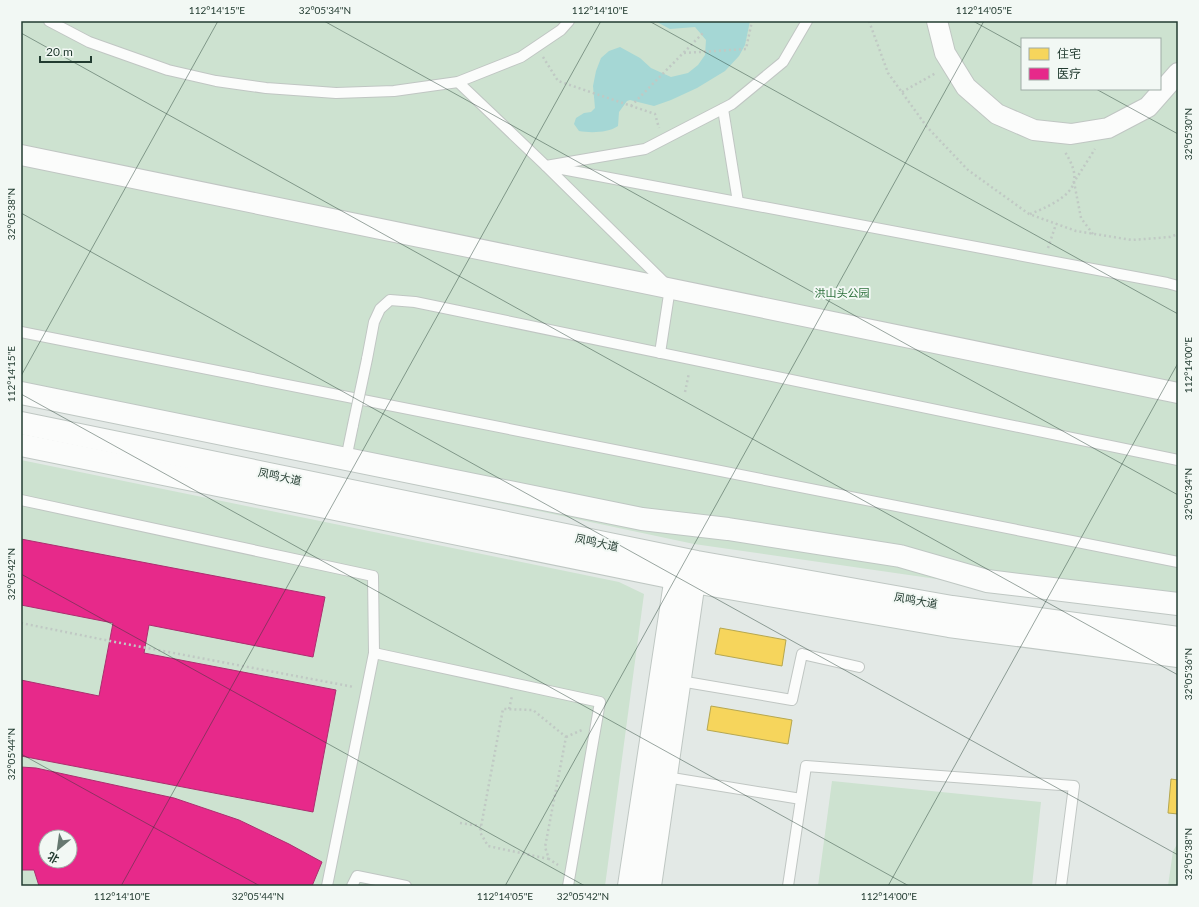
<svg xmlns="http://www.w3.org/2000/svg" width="1199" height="907" viewBox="0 0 1199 907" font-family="Lato,'Noto Sans SC',sans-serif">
  <rect width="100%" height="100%" fill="#e3e9e6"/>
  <!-- green -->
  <g fill="#cde2d0" fill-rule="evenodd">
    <path d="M 21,21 L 1178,21 L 1178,614 L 694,544 L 21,401 ZM 1022,39 L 1160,39 L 1160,89 L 1022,89 Z"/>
    <path d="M 21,460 L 619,582 L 644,594 L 605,886 L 21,886 ZM 46,837 L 70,837 L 70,861 L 46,861 Z"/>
    <path d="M 832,781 L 1041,802 L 1032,886 L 818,886 Z"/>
    <path d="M 1178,843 L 1178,886 L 1168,886 L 1173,851 Z"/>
  </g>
  <!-- water -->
  <path fill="#a5d7d5" d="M 655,21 L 750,21 L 745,45 L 739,56 L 725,71 L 697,88 L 671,100 L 654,106 L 630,100 L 627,101 L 619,112 L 618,126 C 608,133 590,133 579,131 L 574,124 L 576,118 L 584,113 L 591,112 L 595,108 L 593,86 L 596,71 L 601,58 L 609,51 L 620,47 L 640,58 L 651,68 L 671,77 L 688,73 L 698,65 L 705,55 L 706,40 L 695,27 L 670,29 Z"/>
  <!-- homes -->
  <g fill="#f6d55c" stroke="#b6a74f">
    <path d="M 720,628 L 786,640 L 782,666 L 715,654 Z"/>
    <path d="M 711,706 L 792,720 L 788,744 L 707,730 Z"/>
    <path d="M 1171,779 L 1178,780 L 1178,814 L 1168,813 Z"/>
  </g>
  <!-- health -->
  <g fill="#e7298a" stroke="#ac2e6f" fill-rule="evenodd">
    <path d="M 21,539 L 325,597 L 313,657 L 149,625 L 144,653 L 336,690 L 313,812 L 21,756 L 21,680 L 99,696 L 113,623 L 21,605 Z"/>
    <path d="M 21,767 L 36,768 L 174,798 L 239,820 L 289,844 L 322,862 L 312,886 L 39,886 L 34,870 L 21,870 ZM 46,837 L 70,837 L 70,861 L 46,861 Z"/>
  </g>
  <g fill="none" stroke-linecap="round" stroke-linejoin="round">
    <!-- lane casing -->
    <g stroke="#c0c6c3" stroke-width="12">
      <g id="lane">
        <path d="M 49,21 L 89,42 L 168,70 L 216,81 L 266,88 L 336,93 L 394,91 L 458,82 L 521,57 L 561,30 L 569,21"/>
        <path d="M 458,82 L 546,166 L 645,149 L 732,104 L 783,62 L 807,21"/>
        <path d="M 723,109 L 738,202"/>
        <path d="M 21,332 L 1178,562"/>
        <path d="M 660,353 L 670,288 L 546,166 L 1167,283 L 1178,286"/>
        <path d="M 367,359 L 374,322 L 380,309 L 390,300 L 415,302 L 1178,460"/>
        <path d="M 346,459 L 353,425"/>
        <path d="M 21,500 L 373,576 L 374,653 L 327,886"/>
        <path d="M 374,653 L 600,702 L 568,886"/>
        <path d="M 680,681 L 792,700 L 802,654 L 859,667"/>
        <path d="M 666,777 L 801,799"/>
        <path d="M 352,886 L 357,876 L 406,886"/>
        <path d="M 788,886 L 806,766 L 1074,786 L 1061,886"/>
      </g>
    </g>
    <!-- street casing -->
    <g stroke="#c0c6c3" stroke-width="22">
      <g id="street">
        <path d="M 937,21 L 945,53 L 966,87 L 997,114 L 1034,130 L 1071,134 L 1108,128 L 1148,107 L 1178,73"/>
        <path d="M 21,155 L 1178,393"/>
      </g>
    </g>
    <!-- secondary casing -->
    <g stroke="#bfc7c3" stroke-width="24">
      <g id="secondary">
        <path d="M 21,393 L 642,519 L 728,529 L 900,556 L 987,581 L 1178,604"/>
        <path d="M 21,423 L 697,562 L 952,607 L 1178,638"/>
        <path d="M 21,445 L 694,582 L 949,626 L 1178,656"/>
        <path d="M 629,886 L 678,563"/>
        <path d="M 650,886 L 696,567"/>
      </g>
    </g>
    <!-- path -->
    <g stroke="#c0c9c4" stroke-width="2.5" stroke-dasharray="2 3" stroke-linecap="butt">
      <path d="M 869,21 L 888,73 L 927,127 L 968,170 L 1029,214 L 1076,231 L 1132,240 L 1170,237 L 1178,234"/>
      <path d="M 684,53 L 746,49 L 752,21"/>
      <path d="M 543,57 L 558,81 L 655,114 L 659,128"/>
      <path d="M 902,92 L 936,73"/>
      <path d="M 631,106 L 703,33"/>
      <path d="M 1030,214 C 1043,209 1072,197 1074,181 C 1076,171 1070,160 1065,152"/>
      <path d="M 1093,234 L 1081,218 L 1074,182 L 1095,149"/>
      <path d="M 1048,248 L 1056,224"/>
      <path d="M 685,392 L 689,373"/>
      <path d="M 21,623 L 110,641 L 354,687"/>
      <path d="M 509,709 L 512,696"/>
      <path d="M 566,737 L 582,730"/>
      <path d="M 460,823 L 481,826"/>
      <path d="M 549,859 L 488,846 L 480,832 L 503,709 L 533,710 L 566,737 L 545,847 L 549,859 L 558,865"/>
    </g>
    <!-- lane -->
    <use href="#lane" stroke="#fbfcfb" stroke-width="10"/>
    <!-- street -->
    <use href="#street" stroke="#fbfcfb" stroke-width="20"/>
    <!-- secondary -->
    <use href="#secondary" stroke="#fbfcfb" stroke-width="22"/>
    <!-- lane-bridge casing -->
    <g stroke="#c0c6c3" stroke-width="12" stroke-linecap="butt">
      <path id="lane-bridge" d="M 353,425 L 367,359"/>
    </g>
    <!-- lane-bridge -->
    <use href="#lane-bridge" stroke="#fbfcfb" stroke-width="10"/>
  </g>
  <!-- ticks -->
  <path fill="none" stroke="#223b30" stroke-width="1" stroke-opacity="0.45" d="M 324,21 L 1178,495M 649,21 L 1178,314M 973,21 L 1022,48M 21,33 L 1178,675M 1096,89 L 1178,134M 21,213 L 1178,855M 21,376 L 218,21M 21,394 L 909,886M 21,574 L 585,886M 21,754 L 260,886M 121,886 L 601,21M 505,886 L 984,21M 888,886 L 1178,363"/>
  <g text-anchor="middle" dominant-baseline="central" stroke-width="4" stroke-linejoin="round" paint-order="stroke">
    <!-- park labels -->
    <g font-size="11" fill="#2e713d" stroke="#f2f8f4">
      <text x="842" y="292">洪山头公园</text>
    </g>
    <!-- street labels -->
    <g font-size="11" fill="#223b30" stroke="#f2f8f4">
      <text transform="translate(280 476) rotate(12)">凤鸣大道</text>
      <text transform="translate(597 542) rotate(12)">凤鸣大道</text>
      <text transform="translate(916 600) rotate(10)">凤鸣大道</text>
    </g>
  </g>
  <!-- border -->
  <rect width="1199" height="907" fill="none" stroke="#f2f8f4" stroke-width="44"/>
  <!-- legend -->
  <rect x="1021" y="38" width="140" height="52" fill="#f2f8f4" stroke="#9faca6"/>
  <rect x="1029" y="48" width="20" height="12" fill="#f6d55c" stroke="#9faca6"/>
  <text x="1057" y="58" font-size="12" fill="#223b30">住宅</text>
  <rect x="1029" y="68" width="20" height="12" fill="#e7298a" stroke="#9faca6"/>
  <text x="1057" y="78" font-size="12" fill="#223b30">医疗</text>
  <!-- north arrow -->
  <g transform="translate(58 849) rotate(209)"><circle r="19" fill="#f2f8f4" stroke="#9faca6"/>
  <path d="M0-3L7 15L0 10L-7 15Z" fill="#667870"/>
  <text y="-6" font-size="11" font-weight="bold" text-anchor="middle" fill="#223b30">北</text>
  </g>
  <!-- scale -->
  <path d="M40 56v6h51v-6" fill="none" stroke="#223b30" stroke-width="2"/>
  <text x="46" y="56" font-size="12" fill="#223b30" stroke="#f2f8f4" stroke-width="3" paint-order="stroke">20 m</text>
  <rect x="22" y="22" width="1155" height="863" fill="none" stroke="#223b30" stroke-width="1.5"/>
  <g font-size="10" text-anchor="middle" fill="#223b30">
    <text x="217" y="14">112°14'15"E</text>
    <text x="325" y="14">32°05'34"N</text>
    <text x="600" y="14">112°14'10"E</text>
    <text x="984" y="14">112°14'05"E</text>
    <text transform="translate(1188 134) rotate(-90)" y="4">32°05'30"N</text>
    <text transform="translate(11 214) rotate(-90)" y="4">32°05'38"N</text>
    <text transform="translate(1188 365) rotate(-90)" y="4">112°14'00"E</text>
    <text transform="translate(11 374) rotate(-90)" y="4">112°14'15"E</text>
    <text transform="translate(1188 494) rotate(-90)" y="4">32°05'34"N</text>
    <text transform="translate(11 574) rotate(-90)" y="4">32°05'42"N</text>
    <text transform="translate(1188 674) rotate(-90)" y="4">32°05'36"N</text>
    <text transform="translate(11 754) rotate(-90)" y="4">32°05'44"N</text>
    <text transform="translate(1188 854) rotate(-90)" y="4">32°05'38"N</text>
    <text x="122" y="900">112°14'10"E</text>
    <text x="258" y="900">32°05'44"N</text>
    <text x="505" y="900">112°14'05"E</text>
    <text x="583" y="900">32°05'42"N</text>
    <text x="889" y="900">112°14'00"E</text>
  </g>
</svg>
